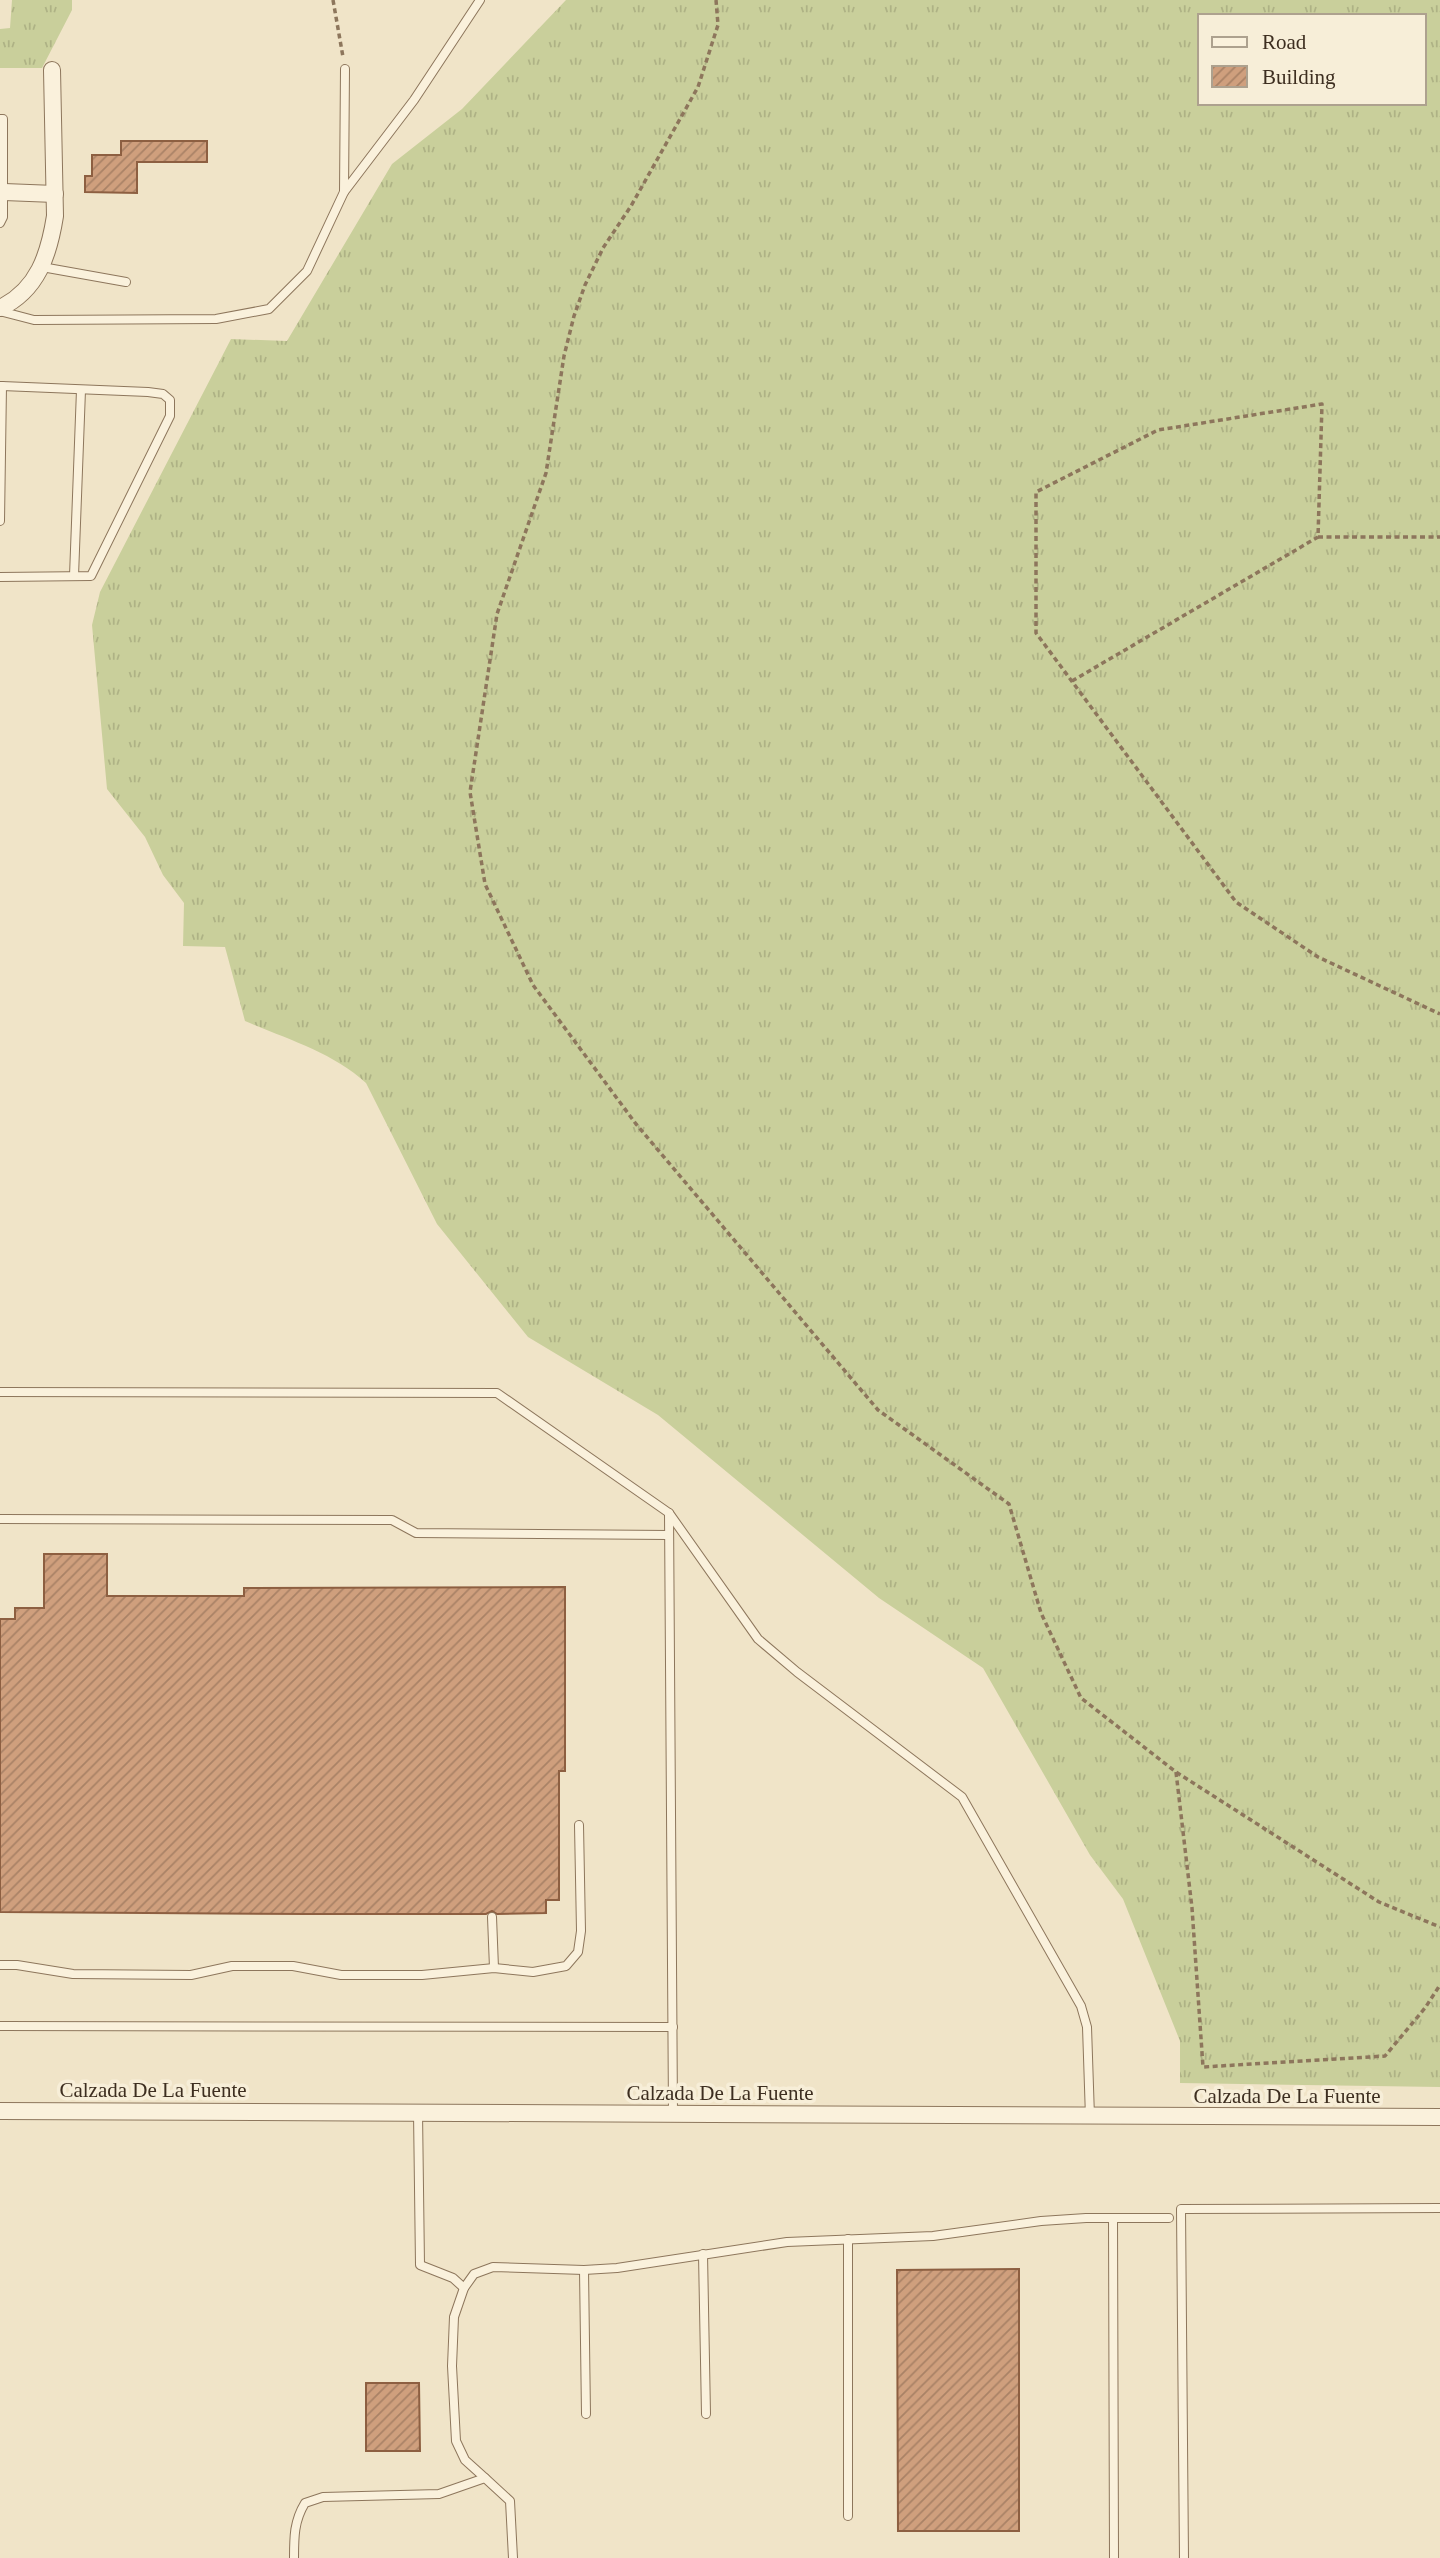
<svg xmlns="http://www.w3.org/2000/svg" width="1440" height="2558" viewBox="0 0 1440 2558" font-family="'Times New Roman',serif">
  <defs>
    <pattern id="grass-tufts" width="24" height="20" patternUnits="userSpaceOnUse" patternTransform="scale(1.75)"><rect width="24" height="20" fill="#c9cf9b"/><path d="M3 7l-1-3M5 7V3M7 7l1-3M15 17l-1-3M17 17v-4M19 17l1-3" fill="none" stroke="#aeb285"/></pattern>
    <pattern id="building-hatch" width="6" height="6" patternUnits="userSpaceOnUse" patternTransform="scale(1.75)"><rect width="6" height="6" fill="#cf9f7d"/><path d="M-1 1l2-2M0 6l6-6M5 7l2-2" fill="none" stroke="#a98266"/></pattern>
  </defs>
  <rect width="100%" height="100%" fill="#f0e4c8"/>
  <!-- grass -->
  <g fill="url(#grass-tufts)" fill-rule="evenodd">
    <path d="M 12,0 L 72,0 L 72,10 L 42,68 L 0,68 L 0,29 L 10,28 Z"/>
    <path d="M 566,0 L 1440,0 L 1440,2087 L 1180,2083 L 1180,2041 L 1123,1899 L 1090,1855 L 983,1668 L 879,1598 L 658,1415 L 528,1337 L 437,1224 L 366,1083 C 332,1052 286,1039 245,1021 L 225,947 L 183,946 L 184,903 L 163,875 L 145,837 L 107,789 L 92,625 L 100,592 L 231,339 L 287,341 L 392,164 L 462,109 ZM 1200,16 L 1424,16 L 1424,103 L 1200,103 Z"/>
  </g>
  <!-- building -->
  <g fill="url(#building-hatch)" stroke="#8d5f41" stroke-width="2">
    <path d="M 121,141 L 207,141 L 207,162 L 137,162 L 137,193 L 85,192 L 85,176 L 92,176 L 92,155 L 121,155 Z"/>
    <path d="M 44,1554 L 107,1554 L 107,1596 L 244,1596 L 244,1588 L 565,1587 L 565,1771 L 559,1771 L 559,1900 L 546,1900 L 546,1913 L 497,1914 L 492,1911 L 486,1914 L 308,1914 L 0,1912 L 0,1619 L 15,1619 L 15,1608 L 44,1608 Z"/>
    <path d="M 1019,2269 L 1019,2531 L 898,2531 L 897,2270 Z"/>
    <path d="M 366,2383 L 419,2383 L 420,2451 L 366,2451 Z"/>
  </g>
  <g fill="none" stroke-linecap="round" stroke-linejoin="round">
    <!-- lane casing -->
    <g stroke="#8d765c" stroke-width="10">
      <g id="lane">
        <path d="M 0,119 L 3,119 L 3,217 L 0,223"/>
        <path d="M 344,192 L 414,100 L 480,0"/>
        <path d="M 42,267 L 126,282"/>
        <path d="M 0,311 L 34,320 L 216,319 L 269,309 L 307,271 L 344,192 L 345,69"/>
        <path d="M 0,386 L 2,386 L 0,521"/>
        <path d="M 74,576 L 81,390"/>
        <path d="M 0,577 L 91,576 L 170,416 L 170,400 L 163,394 L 148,392 L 2,386"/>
        <path d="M 0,1392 L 497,1393 L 669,1513 L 758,1639 L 797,1672 L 962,1797 L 1081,2006 L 1087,2027 L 1090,2117"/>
        <path d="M 669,1513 L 673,2114"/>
        <path d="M 0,1519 L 392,1520 L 416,1533 L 669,1535"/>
        <path d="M 492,1917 L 494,1968"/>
        <path d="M 0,1965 L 17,1965 L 73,1974 L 191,1975 L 232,1966 L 293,1966 L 341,1975 L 422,1975 L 494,1968 L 533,1972 L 566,1966 L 578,1952 L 581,1931 L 579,1825"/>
        <path d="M 0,2026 L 673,2027"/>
        <path d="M 418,2112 L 420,2265 L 453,2278 L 464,2288"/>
        <path d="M 1113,2218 L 1114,2558"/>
        <path d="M 848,2239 L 848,2516"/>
        <path d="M 703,2254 L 706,2414"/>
        <path d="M 584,2270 L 586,2414"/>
        <path d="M 485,2478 L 465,2460 L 456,2441 L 452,2366 L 454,2317 L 464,2288 L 474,2274 L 493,2267 L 584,2270 L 617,2268 L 787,2242 L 933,2236 L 1041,2221 L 1086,2218 L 1169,2218"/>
        <path d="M 294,2558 C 294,2537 294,2521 305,2503 L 323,2497 L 439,2494 L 485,2478 L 510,2501 L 513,2558"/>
        <path d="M 1184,2558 L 1181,2209 L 1440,2208"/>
      </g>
    </g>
    <!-- street casing -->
    <g stroke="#8d765c" stroke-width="18">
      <g id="street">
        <path d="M 4,192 L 55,194"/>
        <path d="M 0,308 C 38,290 49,254 55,216 L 52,70"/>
        <path d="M 0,2111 L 1440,2117"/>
      </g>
    </g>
    <!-- path -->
    <g stroke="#8d765c" stroke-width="3.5" stroke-dasharray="5 3.5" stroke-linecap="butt">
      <path d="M 333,0 L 343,57"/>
      <path d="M 716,0 L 718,25 L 698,87 L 631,206 L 603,248 L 585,285 L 574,316 L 564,356 L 546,473 L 497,614 L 470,792 L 485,884 L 533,985 L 636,1124 L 878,1410 L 1009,1504 L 1041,1613 L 1081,1698 L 1176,1772 L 1379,1902 L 1440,1927"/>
      <path d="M 1318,537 L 1440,537"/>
      <path d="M 1072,681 L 1318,537 L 1322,404 L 1158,430 L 1036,492 L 1036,633 L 1236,902 L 1318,957 L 1440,1014"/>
      <path d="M 1176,1772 L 1192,1908 L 1203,2067 L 1385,2056 L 1425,2008 L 1440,1985"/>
    </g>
    <!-- lane -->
    <use href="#lane" stroke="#faf1dc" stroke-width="8"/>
    <!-- street -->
    <use href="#street" stroke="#faf1dc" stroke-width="16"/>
  </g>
  <g text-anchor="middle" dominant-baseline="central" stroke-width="7" stroke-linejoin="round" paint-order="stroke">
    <!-- street labels -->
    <g font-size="21" fill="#3d2e20" stroke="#f7eed8">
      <text x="153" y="2090">Calzada De La Fuente</text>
      <text x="720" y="2093">Calzada De La Fuente</text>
      <text x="1287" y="2096">Calzada De La Fuente</text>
    </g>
  </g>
  <!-- legend -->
  <rect x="1198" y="14" width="228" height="91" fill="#f7eed8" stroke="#ada18e" stroke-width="2"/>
  <rect x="1212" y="37" width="35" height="10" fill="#faf1dc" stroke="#ada18e" stroke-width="2"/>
  <text x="1262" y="49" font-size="21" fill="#3d2e20">Road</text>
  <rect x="1212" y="66" width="35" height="21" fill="url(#building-hatch)" stroke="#ada18e" stroke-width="2"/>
  <text x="1262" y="84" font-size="21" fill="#3d2e20">Building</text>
</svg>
